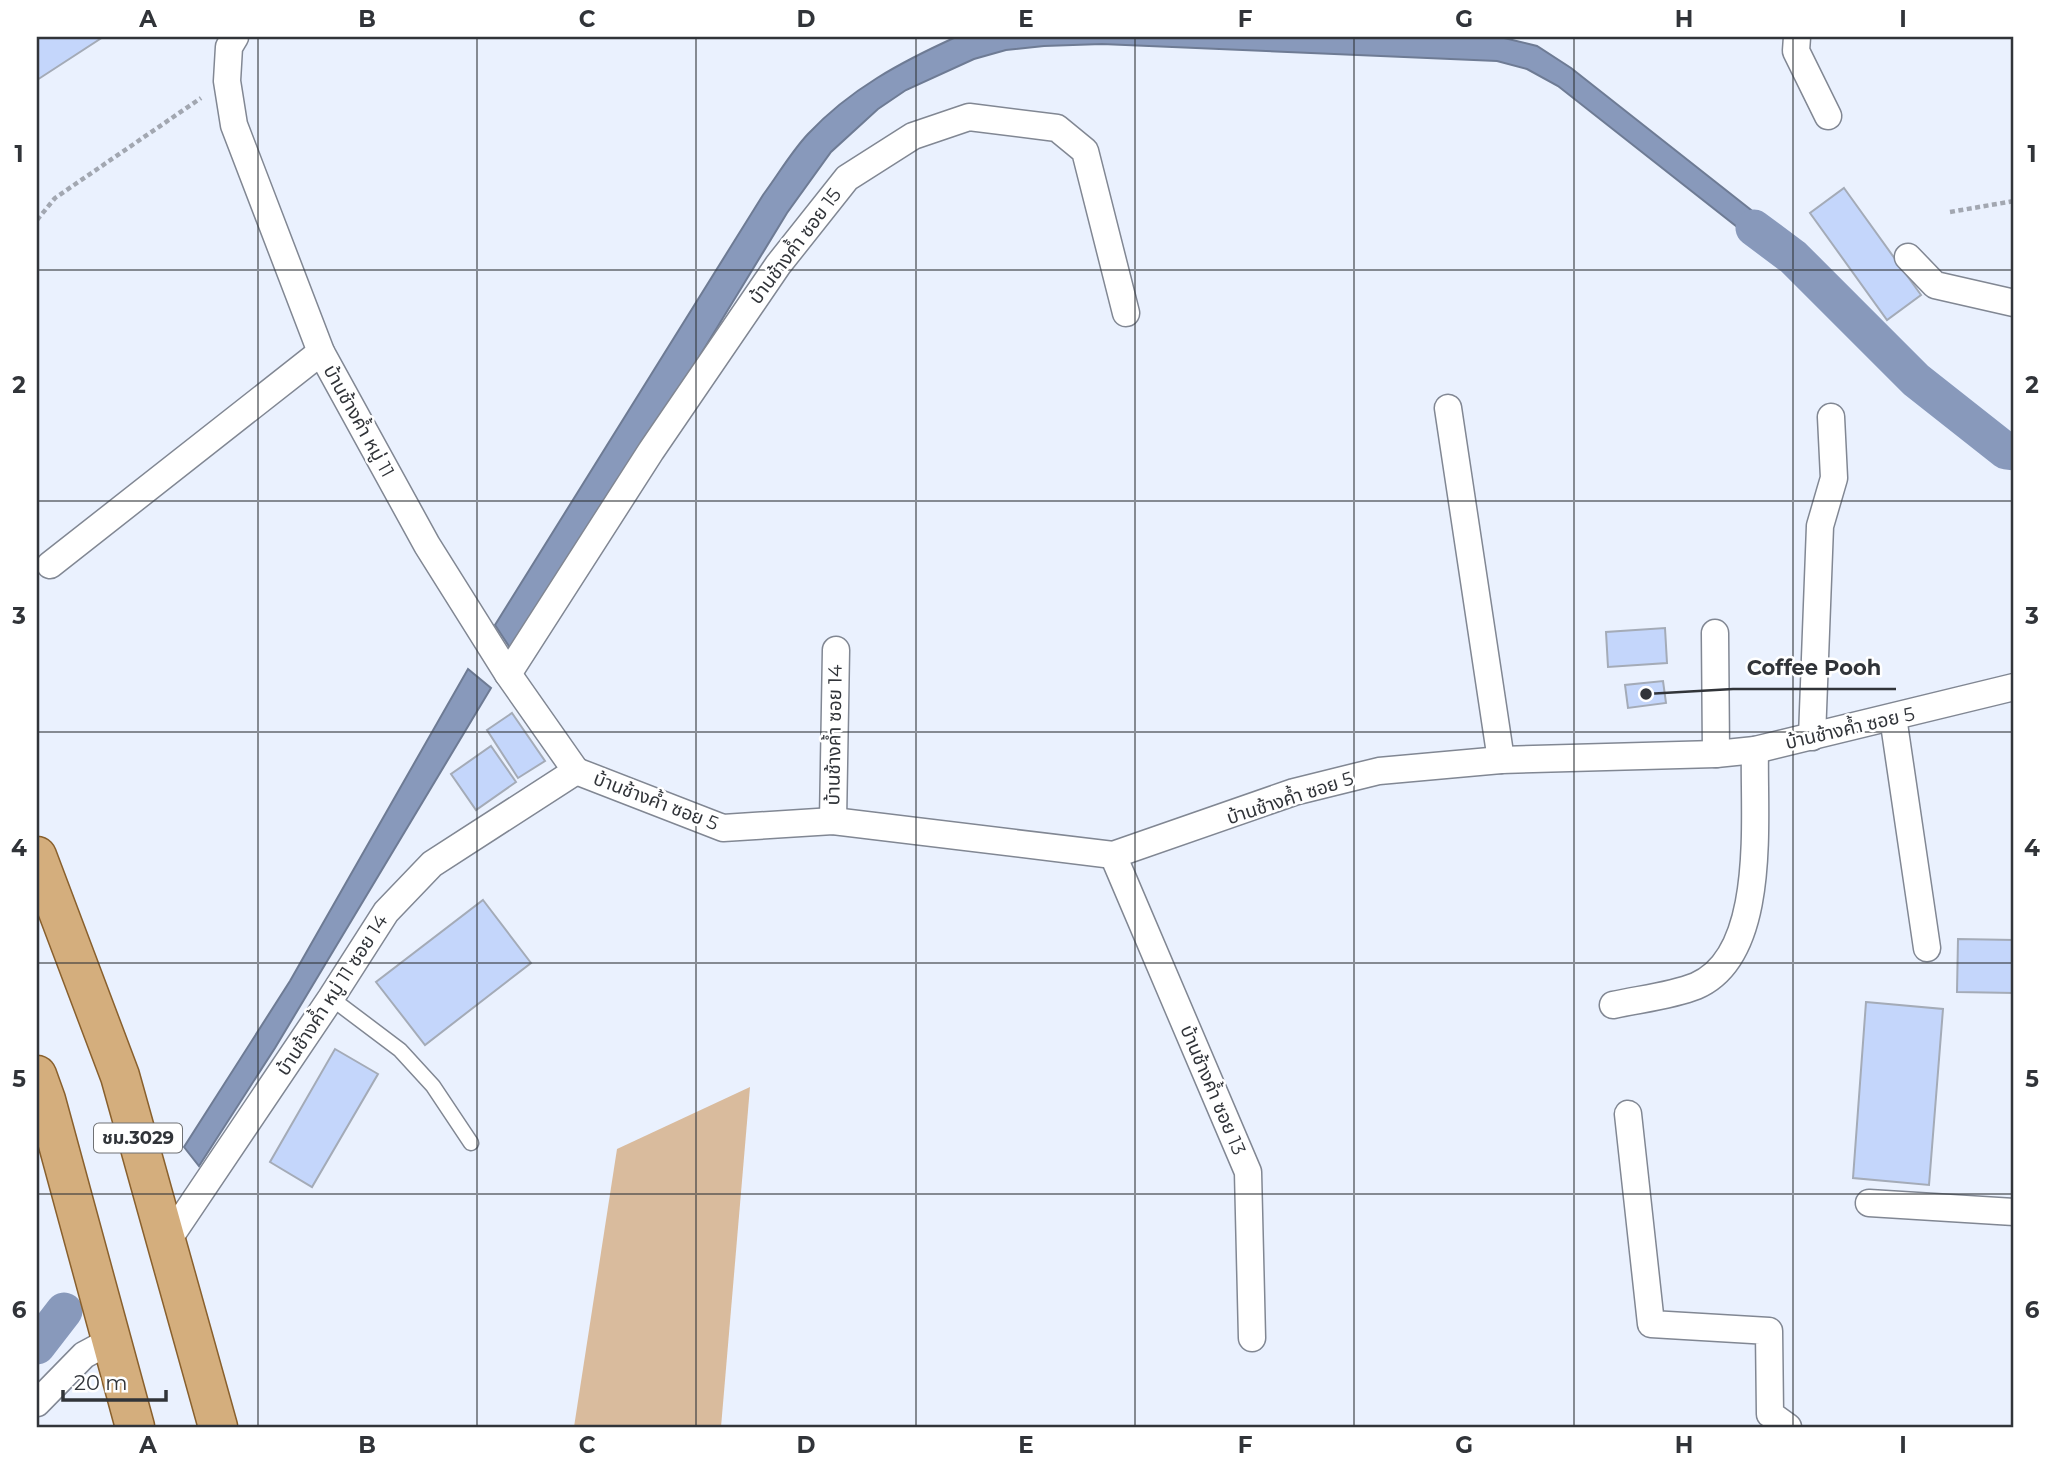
<svg xmlns="http://www.w3.org/2000/svg" width="2051" height="1464" viewBox="0 0 2051 1464" font-family="Montserrat,'Noto Sans Thai',sans-serif">
  <rect width="100%" height="100%" fill="#eaf1fe"/>
  <!-- green -->
  <path fill="#d9bb9d" d="M 750,1087 L 721,1427 L 574,1427 L 617,1149 Z"/>
  <!-- water -->
  <g fill="#89b" stroke="#6e7b94" stroke-width="2">
    <path d="M 956,37 L 1500,37 L 1537,46 L 1571,68 L 1802,250 L 1788,267 L 1558,86 L 1527,69 L 1497,61 L 1102,44 L 1044,46 L 1006,50 L 974,59 L 906,90 L 878,109 L 831,152 L 787,213 L 690,372 L 512,651 L 495,625 L 763,195 C 778,175 791,152 808,134 C 850,89 901,62 956,37 Z"/>
    <path d="M 468,669 L 491,688 L 275,1048 L 199,1166 L 184,1147 L 290,981 Z"/>
  </g>
  <g fill="none" stroke-linecap="round" stroke-linejoin="round">
    <!-- canal -->
    <g stroke="#89b" stroke-width="37">
      <path d="M 1754,228 L 1793,257 L 1916,380 L 2006,451 L 2014,452"/>
      <path d="M 37,1346 L 64,1311"/>
    </g>
  </g>
  <!-- building -->
  <g fill="#c4d6fb" stroke="#a4abb7" stroke-width="2">
    <path d="M 37,37 L 103,37 L 37,80 Z"/>
    <path d="M 1844,188 L 1921,295 L 1887,320 L 1810,213 Z"/>
    <path d="M 1665,628 L 1667,663 L 1608,667 L 1606,632 Z"/>
    <path d="M 1663,681 L 1666,703 L 1628,708 L 1625,685 Z"/>
    <path d="M 512,713 L 545,761 L 518,778 L 487,730 Z"/>
    <path d="M 491,746 L 516,782 L 476,810 L 451,774 Z"/>
    <path d="M 483,900 L 531,963 L 425,1045 L 376,982 Z"/>
    <path d="M 1958,939 L 2014,940 L 2014,993 L 1957,992 Z"/>
    <path d="M 1866,1002 L 1943,1009 L 1929,1185 L 1853,1178 Z"/>
    <path d="M 335,1049 L 378,1074 L 312,1187 L 270,1162 Z"/>
  </g>
  <g fill="none" stroke-linecap="round" stroke-linejoin="round">
    <!-- service casing -->
    <g stroke="#818793" stroke-width="17">
      <path id="service" d="M 331,998 L 400,1050 L 433,1086 L 471,1143"/>
    </g>
    <!-- minor casing -->
    <g stroke="#818793" stroke-width="29">
      <g id="minor">
        <path d="M 235,37 L 229,47 L 227,81 L 234,125 L 321,352 L 427,545 L 508,674 L 576,771"/>
        <path d="M 1797,37 L 1796,51 L 1828,116"/>
        <path d="M 1908,257 L 1935,285 L 2014,303"/>
        <path d="M 1448,408 L 1501,760"/>
        <path d="M 50,565 L 321,352"/>
        <path d="M 1715,633 L 1716,754"/>
        <path d="M 508,674 L 651,451 L 778,265 L 847,178 L 913,136 L 969,117 L 1057,128 L 1085,151 L 1126,313"/>
        <path d="M 1893,717 L 1927,948"/>
        <path d="M 1812,737 L 1820,526 L 1834,478 L 1831,417"/>
        <path d="M 576,771 L 723,828 L 833,821 L 1113,855 L 1294,792 L 1379,771 L 1501,760 L 1716,754 L 1755,750 L 2014,687"/>
        <path d="M 833,821 L 836,650"/>
        <path d="M 1113,855 L 1248,1172 L 1252,1338"/>
        <path d="M 1613,1005 C 1640,999 1671,996 1696,986 C 1769,955 1753,815 1755,750"/>
        <path d="M 1628,1114 L 1651,1324 L 1769,1331 L 1770,1414 L 1788,1427"/>
        <path d="M 1869,1203 L 2014,1212"/>
        <path d="M 168,1240 L 331,998 L 386,912 L 432,864 L 576,771"/>
        <path d="M 37,1403 L 84,1355 L 112,1340"/>
      </g>
    </g>
    <!-- primary casing -->
    <g stroke="#89602d" stroke-width="41">
      <g id="primary">
        <path d="M 37,856 L 120,1076 L 218,1427"/>
        <path d="M 37,1075 L 46,1100 L 135,1427"/>
      </g>
    </g>
    <!-- path -->
    <g stroke="#a2a7b1" stroke-width="4.5" stroke-dasharray="5 3.5" stroke-linecap="butt">
      <path d="M 1950,212 L 2014,201"/>
      <path d="M 37,220 L 55,198 L 201,98"/>
    </g>
    <!-- service -->
    <use href="#service" stroke="#fff" stroke-width="14"/>
    <!-- minor -->
    <use href="#minor" stroke="#fff" stroke-width="26"/>
    <!-- primary -->
    <use href="#primary" stroke="#d4ae7d" stroke-width="38"/>
  </g>
  <!-- grid -->
  <path fill="none" stroke="#313439" stroke-width="2" stroke-opacity="0.55" d="M 258,37 L 258,1427M 477,37 L 477,1427M 696,37 L 696,1427M 916,37 L 916,1427M 1135,37 L 1135,1427M 1354,37 L 1354,1427M 1574,37 L 1574,1427M 1793,37 L 1793,1427M 37,270 L 2014,270M 37,501 L 2014,501M 37,732 L 2014,732M 37,963 L 2014,963M 37,1194 L 2014,1194"/>
  <g text-anchor="middle" dominant-baseline="central" stroke-width="5" stroke-linejoin="round" paint-order="stroke">
    <!-- shield labels -->
    <rect fill="#fff" stroke="#6f7174" stroke-width="2" x="94" y="1123.5" width="88" height="29" rx="5"/>
    <g font-size="18" font-weight="bold" fill="#313439">
      <text x="138" y="1138">ชม.3029</text>
    </g>
    <!-- street labels -->
    <g font-size="19" fill="#313439" stroke="#fff">
      <text transform="translate(795 246) rotate(-53)">บ้านช้างค้ำ ซอย 15</text>
      <text transform="translate(359 421) rotate(61)">บ้านช้างค้ำ หมู่ 11</text>
      <text transform="translate(1850 728) rotate(-13)">บ้านช้างค้ำ ซอย 5</text>
      <text transform="translate(834 735) rotate(-89)">บ้านช้างค้ำ ซอย 14</text>
      <text transform="translate(1290 798) rotate(-18)">บ้านช้างค้ำ ซอย 5</text>
      <text transform="translate(656 801) rotate(21)">บ้านช้างค้ำ ซอย 5</text>
      <text transform="translate(332 995) rotate(-57)">บ้านช้างค้ำ หมู่ 11 ซอย 14</text>
      <text transform="translate(1213 1090) rotate(67)">บ้านช้างค้ำ ซอย 13</text>
    </g>
  </g>
  <!-- callouts -->
  <path fill="none" stroke="#313439" stroke-width="2.5" d="M1646 694L1733 689H1896"/>
  <circle fill="#313439" stroke="#fff" stroke-width="2.5" cx="1646" cy="694" r="7"/>
  <g font-size="21" text-anchor="middle" font-weight="bold" fill="#313439" stroke="#fff" stroke-width="5" stroke-linejoin="round" paint-order="stroke">
    <text x="1814" y="675">Coffee Pooh</text>
  </g>
  <!-- border -->
  <rect width="2051" height="1464" fill="none" stroke="#ffffff" stroke-width="77"/>
  <!-- scale -->
  <path d="M63 1390v10h103v-10" fill="none" stroke="#313439" stroke-width="3.5"/>
  <text x="74" y="1390" font-size="21" fill="#313439" stroke="#ffffff" stroke-width="5" paint-order="stroke">20 m</text>
  <rect x="38" y="38" width="1974" height="1388" fill="none" stroke="#313439" stroke-width="2.5"/>
  <g font-size="23" text-anchor="middle" font-weight="bold" fill="#313439">
    <text x="148" y="27">A</text>
    <text x="367" y="27">B</text>
    <text x="587" y="27">C</text>
    <text x="806" y="27">D</text>
    <text x="1026" y="27">E</text>
    <text x="1245" y="27">F</text>
    <text x="1464" y="27">G</text>
    <text x="1684" y="27">H</text>
    <text x="1903" y="27">I</text>
    <text x="19" y="162">1</text>
    <text x="2032" y="162">1</text>
    <text x="19" y="393">2</text>
    <text x="2032" y="393">2</text>
    <text x="19" y="624">3</text>
    <text x="2032" y="624">3</text>
    <text x="19" y="856">4</text>
    <text x="2032" y="856">4</text>
    <text x="19" y="1087">5</text>
    <text x="2032" y="1087">5</text>
    <text x="19" y="1318">6</text>
    <text x="2032" y="1318">6</text>
    <text x="148" y="1453">A</text>
    <text x="367" y="1453">B</text>
    <text x="587" y="1453">C</text>
    <text x="806" y="1453">D</text>
    <text x="1026" y="1453">E</text>
    <text x="1245" y="1453">F</text>
    <text x="1464" y="1453">G</text>
    <text x="1684" y="1453">H</text>
    <text x="1903" y="1453">I</text>
  </g>
</svg>
